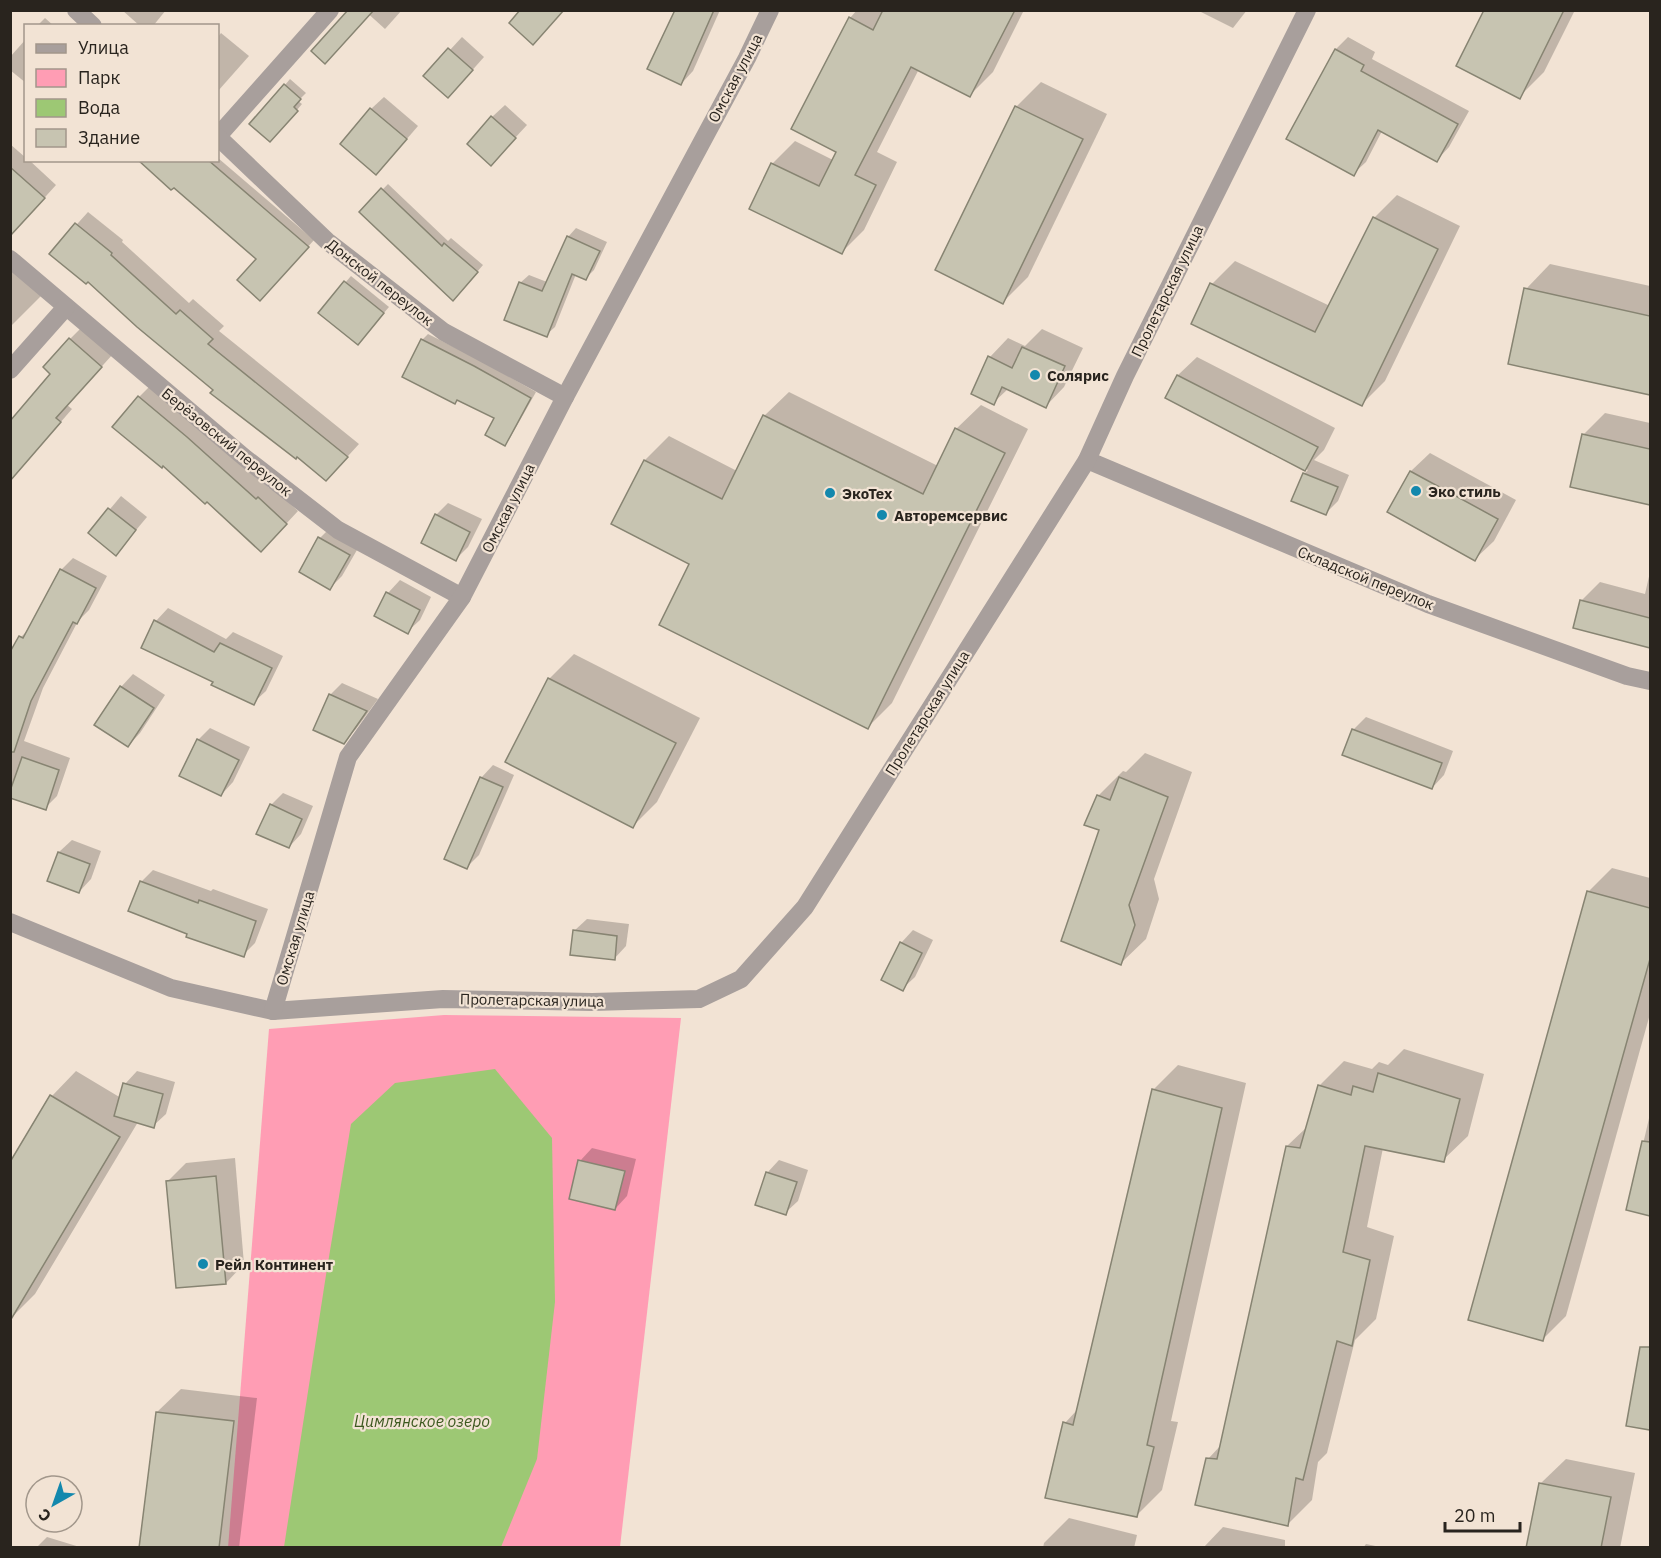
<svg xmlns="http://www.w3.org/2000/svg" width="1661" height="1558" viewBox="0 0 1661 1558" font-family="'IBM Plex Sans',sans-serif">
  <rect width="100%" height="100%" fill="#f2e3d4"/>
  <!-- green -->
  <path fill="#ff9db4" d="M 444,1015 L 681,1018 L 620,1547 L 228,1548 L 269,1029 Z"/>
  <!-- water -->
  <path fill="#9dc874" d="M 495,1069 L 552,1138 L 555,1302 L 537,1459 L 501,1547 L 284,1547 L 326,1275 L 351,1124 L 395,1083 Z"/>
  <!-- shadow -->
  <g fill="#0003">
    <path d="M 122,10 L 166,10 L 153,26 L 140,26 Z"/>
    <path d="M 364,10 L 402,10 L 385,29 Z"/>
    <path d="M 675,10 L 720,10 L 693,71 L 681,84 L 649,68 Z"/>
    <path d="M 857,10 L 1024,10 L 993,72 L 970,95 L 919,69 L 877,152 L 897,162 L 864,230 L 841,253 L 772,164 L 795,141 L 833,160 L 838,151 L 850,18 Z"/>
    <path d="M 1197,10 L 1247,10 L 1233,28 Z"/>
    <path d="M 1486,10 L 1575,10 L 1544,72 L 1519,97 Z"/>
    <path d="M 45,18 L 54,26 L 37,26 Z"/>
    <path d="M 221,33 L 249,56 L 218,91 L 218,37 Z"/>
    <path d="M 462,37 L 484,57 L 460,84 L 426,76 Z"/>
    <path d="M 1348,37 L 1375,52 L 1372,59 L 1469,111 L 1449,147 L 1437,160 L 1382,131 L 1366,162 L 1353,174 L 1288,139 L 1336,49 Z"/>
    <path d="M 26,39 L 26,83 L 10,70 L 10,57 Z"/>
    <path d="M 290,79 L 306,93 L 298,101 L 302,104 L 276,135 L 285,85 Z"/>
    <path d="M 1041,82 L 1107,114 L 1028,277 L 1003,302 L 1016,107 Z"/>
    <path d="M 384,97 L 418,126 L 388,161 L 371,109 Z"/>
    <path d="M 505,105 L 527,125 L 491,164 L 492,117 Z"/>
    <path d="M 10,144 L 26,158 L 26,160 L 29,160 L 56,185 L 28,216 L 10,224 Z"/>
    <path d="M 218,158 L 314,240 L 266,294 L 258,259 L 151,160 L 218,160 Z"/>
    <path d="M 388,184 L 448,241 L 451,238 L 483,265 L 459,293 L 361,212 Z"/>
    <path d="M 1397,195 L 1460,226 L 1385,381 L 1362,404 L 1212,284 L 1235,261 L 1330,306 L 1374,218 Z"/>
    <path d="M 88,212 L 123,240 L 122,242 L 189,303 L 193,299 L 224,326 L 219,331 L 359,444 L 338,467 L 215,390 L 88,280 L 51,253 Z"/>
    <path d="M 576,228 L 607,242 L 594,270 L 586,278 L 576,274 L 555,327 L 546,335 L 520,283 L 529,275 L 547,282 L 568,237 Z"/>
    <path d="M 1550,264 L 1650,286 L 1650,394 L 1510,363 L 1526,289 Z"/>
    <path d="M 10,265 L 42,295 L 10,327 Z"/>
    <path d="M 351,276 L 389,307 L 363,337 L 320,312 Z"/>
    <path d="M 82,327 L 113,354 L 67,405 L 72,409 L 10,481 L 10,423 L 53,374 L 70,339 Z"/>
    <path d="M 1042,329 L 1083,348 L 1064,387 L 1046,406 L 1008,389 L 993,403 L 990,357 L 1008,338 L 1025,346 Z"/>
    <path d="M 428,334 L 480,360 L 536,392 L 510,438 L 504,444 L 496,418 L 422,340 Z"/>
    <path d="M 1197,357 L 1335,428 L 1324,450 L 1314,460 L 1349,475 L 1338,501 L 1325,514 L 1304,474 L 1308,470 L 1167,398 L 1178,375 Z"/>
    <path d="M 151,385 L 200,425 L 269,488 L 271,486 L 298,511 L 273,538 L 207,500 L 139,397 Z"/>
    <path d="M 789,392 L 938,466 L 956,429 L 981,405 L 1028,429 L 892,703 L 868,727 L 691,563 L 645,460 L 669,436 L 737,471 L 764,416 Z"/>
    <path d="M 1605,413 L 1650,423 L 1650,504 L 1571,486 L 1583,435 Z"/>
    <path d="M 1430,453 L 1516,500 L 1494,541 L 1475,559 L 1389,512 L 1411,471 Z"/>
    <path d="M 121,496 L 147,517 L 116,554 L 90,533 Z"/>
    <path d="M 448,503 L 482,519 L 468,547 L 456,559 L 436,515 Z"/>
    <path d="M 332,526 L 361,543 L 342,576 L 330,588 L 320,538 Z"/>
    <path d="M 73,558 L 107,576 L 89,610 L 78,621 L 43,688 L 24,741 L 70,758 L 57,796 L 45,808 L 10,796 L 10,656 L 21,637 L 32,626 L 61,570 Z"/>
    <path d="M 1650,572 L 1650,646 L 1574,627 L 1581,601 L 1600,582 L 1645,594 Z"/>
    <path d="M 400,580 L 431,597 L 420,620 L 407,632 L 376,615 L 388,593 Z"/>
    <path d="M 168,608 L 226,639 L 233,632 L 283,656 L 266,691 L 253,703 L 215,681 L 143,647 L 156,621 Z"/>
    <path d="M 574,654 L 700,718 L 657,802 L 633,826 L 549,679 Z"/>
    <path d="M 133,674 L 165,695 L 140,733 L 128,746 L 96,724 L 121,687 Z"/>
    <path d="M 342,683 L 378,699 L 356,729 L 343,742 L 330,695 Z"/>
    <path d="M 1366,717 L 1453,751 L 1444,775 L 1432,788 L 1353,730 Z"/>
    <path d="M 210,728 L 250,747 L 233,782 L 221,795 L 198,740 Z"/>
    <path d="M 1145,753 L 1192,772 L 1154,879 L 1159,899 L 1146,939 L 1121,963 L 1098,796 L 1123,771 L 1126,772 Z"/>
    <path d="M 493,765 L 514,775 L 479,855 L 467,867 L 481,778 Z"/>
    <path d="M 283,793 L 313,806 L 301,834 L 289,847 L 271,805 Z"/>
    <path d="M 72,840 L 101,851 L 91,879 L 79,892 L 49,881 L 59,852 Z"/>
    <path d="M 1612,868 L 1650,878 L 1650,1014 L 1566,1316 L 1543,1339 L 1470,1319 L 1589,891 Z"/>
    <path d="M 153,870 L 211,891 L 213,889 L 268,909 L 255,943 L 243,955 L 189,933 L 141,882 Z"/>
    <path d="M 587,919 L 629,924 L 626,946 L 614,959 L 574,931 Z"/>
    <path d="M 913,930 L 933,940 L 915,977 L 902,989 L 883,979 L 901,943 Z"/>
    <path d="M 1404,1049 L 1484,1074 L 1468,1136 L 1443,1160 L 1383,1148 L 1367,1227 L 1394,1236 L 1376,1319 L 1355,1340 L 1327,1453 L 1318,1462 L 1312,1500 L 1288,1524 L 1208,1459 L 1222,1444 L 1287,1146 L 1308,1126 L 1319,1086 L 1344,1061 L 1372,1069 L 1379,1062 L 1388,1065 Z"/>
    <path d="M 1178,1065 L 1246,1083 L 1171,1421 L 1178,1422 L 1162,1490 L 1137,1515 L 1065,1423 L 1077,1410 L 1153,1090 Z"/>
    <path d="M 76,1071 L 121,1098 L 125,1084 L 137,1071 L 175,1082 L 166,1114 L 153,1126 L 138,1122 L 35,1294 L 10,1319 L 10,1165 L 52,1096 Z"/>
    <path d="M 1650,1114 L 1650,1214 L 1628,1209 Z"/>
    <path d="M 592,1148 L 636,1159 L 627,1196 L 615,1209 L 580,1161 Z"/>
    <path d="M 235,1158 L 244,1264 L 226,1283 L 168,1181 L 186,1163 Z"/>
    <path d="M 779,1160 L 808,1170 L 798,1201 L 785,1213 L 767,1173 Z"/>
    <path d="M 1650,1358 L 1650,1429 L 1627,1425 L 1637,1372 Z"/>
    <path d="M 181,1389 L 257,1398 L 239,1548 L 141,1548 L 157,1412 Z"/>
    <path d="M 1566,1459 L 1635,1473 L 1620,1548 L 1528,1548 L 1541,1483 Z"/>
    <path d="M 1069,1518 L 1137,1535 L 1134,1548 L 1043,1548 L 1044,1543 Z"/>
    <path d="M 1223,1527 L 1285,1540 L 1285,1548 L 1203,1548 Z"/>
    <path d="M 47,1537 L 83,1548 L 36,1548 Z"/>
    <path d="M 1366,1544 L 1385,1548 L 1363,1548 Z"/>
  </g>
  <!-- building -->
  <g fill="#c7c4b1" stroke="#878472" stroke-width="1.5">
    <path d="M 348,10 L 374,10 L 325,64 L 311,51 Z"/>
    <path d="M 520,10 L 564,10 L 533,45 L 509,23 Z"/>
    <path d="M 675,10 L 714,10 L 681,85 L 647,69 Z"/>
    <path d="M 883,10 L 1015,10 L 970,97 L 911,67 L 855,175 L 876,185 L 842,254 L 749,209 L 771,163 L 819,186 L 836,152 L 791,129 L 849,17 L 873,30 Z"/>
    <path d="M 1484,10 L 1564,10 L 1520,99 L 1456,66 Z"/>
    <path d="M 448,48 L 473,70 L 448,98 L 423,76 Z"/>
    <path d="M 1335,49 L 1364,65 L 1361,71 L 1458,124 L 1437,162 L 1378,130 L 1354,176 L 1286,139 Z"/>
    <path d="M 284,84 L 301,99 L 294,107 L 298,111 L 270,142 L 249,124 Z"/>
    <path d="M 1015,106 L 1083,139 L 1003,304 L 935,270 Z"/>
    <path d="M 370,108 L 407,139 L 376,175 L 340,144 Z"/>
    <path d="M 491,116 L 516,138 L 491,166 L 467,144 Z"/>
    <path d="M 138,160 L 208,160 L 309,247 L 260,301 L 237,280 L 256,259 L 174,188 L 171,190 Z"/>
    <path d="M 10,167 L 45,198 L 10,236 Z"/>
    <path d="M 381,188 L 442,246 L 444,243 L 478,272 L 453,301 L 359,212 Z"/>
    <path d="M 1373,217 L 1438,249 L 1362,406 L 1191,324 L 1210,283 L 1315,332 Z"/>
    <path d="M 75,223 L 112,253 L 111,255 L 176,314 L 180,310 L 213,339 L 208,344 L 348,457 L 326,481 L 297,457 L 296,459 L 210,393 L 213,390 L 137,327 L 88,282 L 86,284 L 49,254 Z"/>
    <path d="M 567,236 L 600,251 L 586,280 L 572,274 L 547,337 L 504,320 L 519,282 L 542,291 Z"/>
    <path d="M 344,281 L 384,313 L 358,345 L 318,313 Z"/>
    <path d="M 1524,288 L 1650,316 L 1650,395 L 1508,364 Z"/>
    <path d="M 69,338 L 102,367 L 56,418 L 61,422 L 10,481 L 10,421 L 50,374 L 43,367 Z"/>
    <path d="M 421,339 L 474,366 L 531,398 L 505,446 L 485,435 L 494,418 L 457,400 L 455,404 L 402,377 Z"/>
    <path d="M 1022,347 L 1065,366 L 1046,408 L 1002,387 L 994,405 L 971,394 L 988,356 L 1012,368 Z"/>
    <path d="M 1177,375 L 1318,447 L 1305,471 L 1165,398 Z"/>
    <path d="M 138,396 L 187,437 L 256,499 L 258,497 L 287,524 L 261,552 L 207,502 L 205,504 L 163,466 L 162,468 L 112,427 Z"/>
    <path d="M 763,415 L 923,494 L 955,428 L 1005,453 L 868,729 L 659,625 L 689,564 L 611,524 L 644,460 L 722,499 Z"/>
    <path d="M 1582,434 L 1650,449 L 1650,505 L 1570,487 Z"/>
    <path d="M 1410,471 L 1498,519 L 1475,561 L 1387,512 Z"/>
    <path d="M 1303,473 L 1338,487 L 1326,515 L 1291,501 Z"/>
    <path d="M 108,508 L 136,530 L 116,556 L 88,533 Z"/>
    <path d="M 435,514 L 470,532 L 456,561 L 421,543 Z"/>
    <path d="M 318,537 L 350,555 L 330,590 L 299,572 Z"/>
    <path d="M 60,569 L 96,588 L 77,624 L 73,622 L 31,701 L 14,752 L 10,752 L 10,652 L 19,636 L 23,638 Z"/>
    <path d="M 386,592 L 420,610 L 408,634 L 374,616 Z"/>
    <path d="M 1580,600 L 1650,618 L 1650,648 L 1573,628 Z"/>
    <path d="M 154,620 L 214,652 L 220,643 L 272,668 L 254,705 L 211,685 L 213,682 L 141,648 Z"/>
    <path d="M 548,678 L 676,743 L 633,828 L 505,762 Z"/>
    <path d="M 120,686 L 154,708 L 128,747 L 94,725 Z"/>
    <path d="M 329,694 L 367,711 L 344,744 L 313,730 Z"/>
    <path d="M 1352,729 L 1442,763 L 1432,789 L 1342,755 Z"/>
    <path d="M 197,739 L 239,760 L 221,796 L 179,776 Z"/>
    <path d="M 22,757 L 59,770 L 46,810 L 10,798 L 10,791 Z"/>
    <path d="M 480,777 L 503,787 L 467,869 L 444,859 Z"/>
    <path d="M 1119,777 L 1168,797 L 1129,905 L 1135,925 L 1121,965 L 1061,941 L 1099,830 L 1084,825 L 1097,795 L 1110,800 Z"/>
    <path d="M 270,804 L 302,819 L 289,848 L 256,834 Z"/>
    <path d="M 58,852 L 90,864 L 79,893 L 47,881 Z"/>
    <path d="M 140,881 L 198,903 L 199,900 L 256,921 L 244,957 L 186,937 L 187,934 L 128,911 Z"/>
    <path d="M 1587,891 L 1650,908 L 1650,959 L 1543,1341 L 1468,1320 Z"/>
    <path d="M 573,930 L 617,936 L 615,960 L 570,955 Z"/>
    <path d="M 900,942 L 922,953 L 903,991 L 881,980 Z"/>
    <path d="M 1378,1073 L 1460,1099 L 1444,1162 L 1365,1146 L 1343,1252 L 1370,1260 L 1352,1346 L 1337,1341 L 1303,1480 L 1296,1478 L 1288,1526 L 1195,1505 L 1206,1458 L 1217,1459 L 1286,1146 L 1300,1148 L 1318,1085 L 1351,1095 L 1353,1086 L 1373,1092 Z"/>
    <path d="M 123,1083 L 163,1094 L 154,1128 L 114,1116 Z"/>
    <path d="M 1152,1089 L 1222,1108 L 1147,1445 L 1154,1447 L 1137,1517 L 1045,1498 L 1063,1422 L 1073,1425 Z"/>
    <path d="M 50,1095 L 120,1137 L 10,1321 L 10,1162 Z"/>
    <path d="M 1642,1141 L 1650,1142 L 1650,1216 L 1626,1210 Z"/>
    <path d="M 578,1160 L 625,1171 L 615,1210 L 569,1199 Z"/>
    <path d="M 766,1172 L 797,1182 L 786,1215 L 755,1205 Z"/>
    <path d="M 216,1176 L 226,1284 L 176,1288 L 166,1181 Z"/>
    <path d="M 1640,1347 L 1650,1347 L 1650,1430 L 1626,1426 Z"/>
    <path d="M 156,1412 L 234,1421 L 219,1548 L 139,1548 Z"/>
    <path d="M 1539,1483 L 1611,1497 L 1601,1548 L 1526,1548 Z"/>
  </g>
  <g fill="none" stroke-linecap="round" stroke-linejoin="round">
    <!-- minor -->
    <g stroke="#a89f9c" stroke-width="18">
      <path d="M 76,10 L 93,26"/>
      <path d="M 218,136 L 330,10"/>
      <path d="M 218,137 L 327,241 L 444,332 L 565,397"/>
      <path d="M 10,259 L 245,458 L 338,530 L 462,597"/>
      <path d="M 10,370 L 66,307"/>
      <path d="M 1087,460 L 1428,604 L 1627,676 L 1650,681"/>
      <path d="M 10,922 L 171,988 L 273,1011 L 443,999 L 592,1002 L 699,999 L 741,979 L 805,907 L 1087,460 L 1125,376 L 1307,10"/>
      <path d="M 273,1011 L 348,757 L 462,597 L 565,397 L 747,58 L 770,10"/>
    </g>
  </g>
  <!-- markers -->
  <g fill="#1388ad" stroke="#f2e3d4" stroke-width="2">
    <circle cx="1035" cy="375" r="6"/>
    <circle cx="1416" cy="491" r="6"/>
    <circle cx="830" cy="493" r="6"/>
    <circle cx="882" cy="515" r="6"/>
    <circle cx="203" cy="1264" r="6"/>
  </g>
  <g text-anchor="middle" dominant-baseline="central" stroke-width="4.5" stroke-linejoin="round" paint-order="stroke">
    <!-- street labels -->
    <g font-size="15" fill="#29241e" stroke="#f2e3d4">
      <text transform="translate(735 78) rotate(-62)">Омская улица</text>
      <text transform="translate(380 282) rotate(38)">Донской переулок</text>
      <text transform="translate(1167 291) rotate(-64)">Пролетарская улица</text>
      <text transform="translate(227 442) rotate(39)">Берёзовский переулок</text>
      <text transform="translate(508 508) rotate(-63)">Омская улица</text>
      <text transform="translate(1366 578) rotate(22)">Складской переулок</text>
      <text transform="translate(927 713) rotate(-58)">Пролетарская улица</text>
      <text transform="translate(295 938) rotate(-73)">Омская улица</text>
      <text transform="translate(532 1000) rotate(1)">Пролетарская улица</text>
    </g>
    <!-- poi labels -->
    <g font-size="15" font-weight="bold" fill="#29241e" stroke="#f2e3d4" text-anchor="start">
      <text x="1047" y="375">Солярис</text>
      <text x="1428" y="491">Эко стиль</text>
      <text x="842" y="493">ЭкоТех</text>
      <text x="894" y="515">Авторемсервис</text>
      <text x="215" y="1264">Рейл Континент</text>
    </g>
    <!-- water labels -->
    <g font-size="16" font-style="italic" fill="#3d591f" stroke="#f2e3d4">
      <text x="422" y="1421">Цимлянское озеро</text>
    </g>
  </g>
  <!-- border -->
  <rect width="1661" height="1558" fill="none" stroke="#29241e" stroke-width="24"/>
  <!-- legend -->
  <rect x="24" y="24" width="195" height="138" fill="#f2e3d4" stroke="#a2978b" stroke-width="1.5"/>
  <rect x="36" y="44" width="30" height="9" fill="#a89f9c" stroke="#a2978b" stroke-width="1.5"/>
  <text x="78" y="54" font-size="18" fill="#29241e">Улица</text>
  <rect x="36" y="69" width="30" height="18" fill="#ff9db4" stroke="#a2978b" stroke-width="1.5"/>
  <text x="78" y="84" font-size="18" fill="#29241e">Парк</text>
  <rect x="36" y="99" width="30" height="18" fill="#9dc874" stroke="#a2978b" stroke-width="1.5"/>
  <text x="78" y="114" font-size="18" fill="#29241e">Вода</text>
  <rect x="36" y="129" width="30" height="18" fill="#c7c4b1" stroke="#a2978b" stroke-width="1.5"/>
  <text x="78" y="144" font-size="18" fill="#29241e">Здание</text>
  <!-- north arrow -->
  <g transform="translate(54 1504) rotate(220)"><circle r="28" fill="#f2e3d4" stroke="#a2978b" stroke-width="1.5"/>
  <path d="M0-4.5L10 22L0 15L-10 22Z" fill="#1388ad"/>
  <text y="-9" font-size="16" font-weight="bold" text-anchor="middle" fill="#29241e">С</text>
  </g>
  <!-- scale -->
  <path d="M1445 1522v9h75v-9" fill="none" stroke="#29241e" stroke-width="3"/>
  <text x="1454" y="1522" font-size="18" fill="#29241e" stroke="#f2e3d4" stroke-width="4.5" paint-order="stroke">20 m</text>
</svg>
